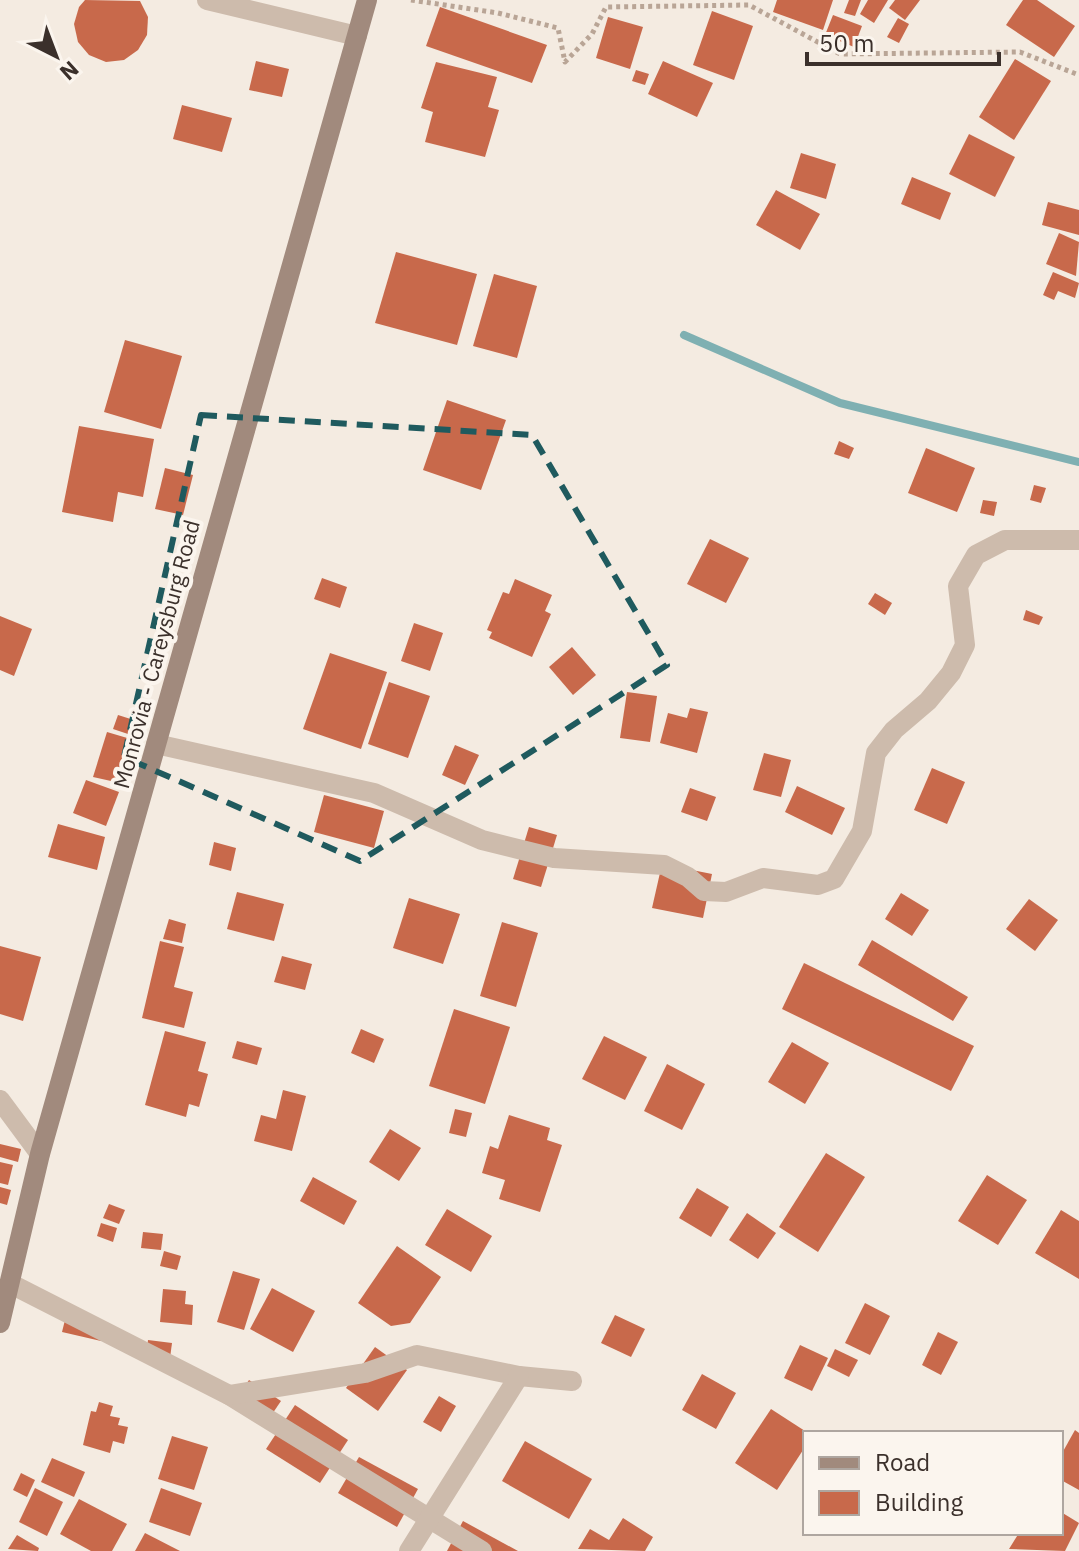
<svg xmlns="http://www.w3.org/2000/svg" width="1079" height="1551" viewBox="0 0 1079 1551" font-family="'IBM Plex Sans',sans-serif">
  <rect width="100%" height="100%" fill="#f4ebe1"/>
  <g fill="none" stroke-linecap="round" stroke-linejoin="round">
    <!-- stream -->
    <path stroke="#7fb0b2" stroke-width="8" d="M 684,335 L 840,403 L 1079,462"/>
  </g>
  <!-- building -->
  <g fill="#c8694b">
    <path d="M 85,0 L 140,1 L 148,17 L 147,35 L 138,50 L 124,60 L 106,62 L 89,55 L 78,42 L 74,24 L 79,7 Z"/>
    <path d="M 777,0 L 833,0 L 823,30 L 773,12 Z"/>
    <path d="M 849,0 L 861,0 L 855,16 L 844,13 Z"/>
    <path d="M 868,0 L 888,0 L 874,23 L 860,14 Z"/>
    <path d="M 895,0 L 920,0 L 905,20 L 889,8 Z"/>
    <path d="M 1023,0 L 1037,0 L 1075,26 L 1054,57 L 1006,25 Z"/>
    <path d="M 440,7 L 547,45 L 532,83 L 426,46 Z"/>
    <path d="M 712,11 L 753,26 L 734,80 L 693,65 Z"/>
    <path d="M 833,15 L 862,26 L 854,47 L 825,35 Z"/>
    <path d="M 608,17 L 643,27 L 630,69 L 596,58 Z"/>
    <path d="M 898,18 L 909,24 L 899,43 L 887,37 Z"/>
    <path d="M 1015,59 L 1051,81 L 1014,140 L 979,117 Z"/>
    <path d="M 256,61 L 289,69 L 282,97 L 249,90 Z"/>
    <path d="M 663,61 L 713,83 L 697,117 L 648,94 Z"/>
    <path d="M 436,62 L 497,77 L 488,107 L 499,110 L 485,157 L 425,142 L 433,112 L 421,108 Z"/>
    <path d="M 636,70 L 649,74 L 645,85 L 632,81 Z"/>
    <path d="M 182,105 L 232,118 L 222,152 L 173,139 Z"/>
    <path d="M 969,134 L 1015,157 L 995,197 L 949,174 Z"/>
    <path d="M 801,153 L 836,164 L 826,199 L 790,188 Z"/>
    <path d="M 912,177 L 951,193 L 940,220 L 901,204 Z"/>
    <path d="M 776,190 L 820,214 L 800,250 L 756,225 Z"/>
    <path d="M 1048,202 L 1079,210 L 1079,235 L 1042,225 Z"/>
    <path d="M 1059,233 L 1079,242 L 1076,276 L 1046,264 Z"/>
    <path d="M 396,252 L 477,274 L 457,345 L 375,323 Z"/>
    <path d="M 1053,272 L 1079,283 L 1075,298 L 1058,291 L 1054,300 L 1043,295 Z"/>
    <path d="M 494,274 L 537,286 L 517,358 L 473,346 Z"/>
    <path d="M 125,340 L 182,356 L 161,429 L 104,412 Z"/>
    <path d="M 447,400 L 506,420 L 481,490 L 423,470 Z"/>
    <path d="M 79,426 L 154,439 L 143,497 L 118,492 L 113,522 L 62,512 Z"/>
    <path d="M 839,441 L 854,448 L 849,459 L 834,454 Z"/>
    <path d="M 926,448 L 975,468 L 957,512 L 908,493 Z"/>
    <path d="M 165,468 L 193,475 L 183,515 L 155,509 Z"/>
    <path d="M 1034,485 L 1046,488 L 1041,503 L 1030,500 Z"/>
    <path d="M 983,500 L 997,502 L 994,516 L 980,513 Z"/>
    <path d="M 710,539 L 749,558 L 726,603 L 687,584 Z"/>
    <path d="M 322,578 L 347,587 L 340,608 L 314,599 Z"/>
    <path d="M 515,579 L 552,595 L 545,611 L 551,614 L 532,657 L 489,638 L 492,632 L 487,630 L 503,592 L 509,594 Z"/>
    <path d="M 875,593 L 892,603 L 885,615 L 868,604 Z"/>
    <path d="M 1026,610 L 1043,617 L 1039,625 L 1023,620 Z"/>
    <path d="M 0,616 L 32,629 L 14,676 L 0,670 Z"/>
    <path d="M 414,623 L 443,633 L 430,671 L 401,661 Z"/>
    <path d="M 572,647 L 596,675 L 573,695 L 549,667 Z"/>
    <path d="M 330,653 L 387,672 L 361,749 L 303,729 Z"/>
    <path d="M 389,682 L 430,696 L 408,758 L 368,744 Z"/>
    <path d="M 627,692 L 657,696 L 650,742 L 620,738 Z"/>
    <path d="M 690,708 L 708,712 L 697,753 L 660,743 L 668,713 L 687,718 Z"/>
    <path d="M 118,715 L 137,721 L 131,735 L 113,729 Z"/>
    <path d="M 107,732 L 134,740 L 120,783 L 93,777 Z"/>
    <path d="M 455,745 L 479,755 L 465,785 L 442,775 Z"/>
    <path d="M 764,753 L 791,760 L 781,797 L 753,790 Z"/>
    <path d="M 932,768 L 965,782 L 947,824 L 914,810 Z"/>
    <path d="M 86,780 L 119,792 L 106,826 L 73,813 Z"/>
    <path d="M 797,786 L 845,808 L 832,835 L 785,812 Z"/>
    <path d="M 690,788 L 716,797 L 707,821 L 681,812 Z"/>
    <path d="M 324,795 L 384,811 L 374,848 L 314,832 Z"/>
    <path d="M 58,824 L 105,837 L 97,870 L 48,857 Z"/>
    <path d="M 529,827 L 557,835 L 541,887 L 513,879 Z"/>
    <path d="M 214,842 L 236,848 L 231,871 L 209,865 Z"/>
    <path d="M 662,864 L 712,874 L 703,918 L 652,908 Z"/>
    <path d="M 237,892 L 284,904 L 274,941 L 227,929 Z"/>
    <path d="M 901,893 L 929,910 L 912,936 L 885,919 Z"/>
    <path d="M 409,898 L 460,914 L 443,964 L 393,948 Z"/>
    <path d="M 1029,899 L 1058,920 L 1035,951 L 1006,929 Z"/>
    <path d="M 169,919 L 186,924 L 182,943 L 163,939 Z"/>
    <path d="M 502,922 L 538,933 L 516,1007 L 480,996 Z"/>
    <path d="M 872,940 L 968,997 L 953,1021 L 858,965 Z"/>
    <path d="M 160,941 L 184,947 L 174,987 L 193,992 L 184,1028 L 142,1018 Z"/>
    <path d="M 0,946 L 41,957 L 23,1021 L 0,1014 Z"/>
    <path d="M 282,956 L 312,964 L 305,990 L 274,982 Z"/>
    <path d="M 804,963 L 974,1046 L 951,1091 L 782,1009 Z"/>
    <path d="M 454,1009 L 510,1027 L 485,1104 L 429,1086 Z"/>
    <path d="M 361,1029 L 384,1039 L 374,1063 L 351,1053 Z"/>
    <path d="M 165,1031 L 206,1042 L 198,1071 L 208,1074 L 199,1107 L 189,1104 L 186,1117 L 145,1105 Z"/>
    <path d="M 604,1036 L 647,1057 L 625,1100 L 582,1079 Z"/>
    <path d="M 237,1041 L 262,1048 L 257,1065 L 232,1058 Z"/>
    <path d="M 792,1042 L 829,1063 L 805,1104 L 768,1082 Z"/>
    <path d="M 667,1064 L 705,1084 L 682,1130 L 644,1111 Z"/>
    <path d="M 283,1090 L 306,1096 L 292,1151 L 254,1141 L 261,1115 L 276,1119 Z"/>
    <path d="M 455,1109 L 472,1113 L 466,1137 L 449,1133 Z"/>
    <path d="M 509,1115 L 550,1128 L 547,1140 L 562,1145 L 540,1212 L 499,1199 L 505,1180 L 482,1173 L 490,1146 L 498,1149 Z"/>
    <path d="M 390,1129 L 421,1148 L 399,1181 L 369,1162 Z"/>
    <path d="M 0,1144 L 21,1149 L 18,1162 L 0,1157 Z"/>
    <path d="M 826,1153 L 865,1177 L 818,1252 L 779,1227 Z"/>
    <path d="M 0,1162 L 13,1165 L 8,1185 L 0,1183 Z"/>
    <path d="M 987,1175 L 1027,1200 L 998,1245 L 958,1221 Z"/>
    <path d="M 313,1177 L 357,1201 L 344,1225 L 300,1201 Z"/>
    <path d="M 0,1187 L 11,1190 L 7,1205 L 0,1203 Z"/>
    <path d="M 697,1188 L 729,1207 L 711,1237 L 679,1218 Z"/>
    <path d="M 109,1204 L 125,1210 L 119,1224 L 103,1218 Z"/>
    <path d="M 447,1209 L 492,1236 L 471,1272 L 425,1245 Z"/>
    <path d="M 1061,1210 L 1079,1221 L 1079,1279 L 1035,1253 Z"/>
    <path d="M 747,1213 L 776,1233 L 758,1259 L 729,1240 Z"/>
    <path d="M 101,1223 L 117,1228 L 113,1242 L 97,1236 Z"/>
    <path d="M 143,1232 L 163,1234 L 161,1250 L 141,1248 Z"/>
    <path d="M 397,1246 L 441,1277 L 410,1323 L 391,1326 L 358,1303 Z"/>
    <path d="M 164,1251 L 181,1256 L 177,1270 L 160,1266 Z"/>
    <path d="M 233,1271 L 260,1279 L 244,1330 L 217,1322 Z"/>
    <path d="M 272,1288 L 315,1311 L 293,1352 L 250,1329 Z"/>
    <path d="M 163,1289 L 186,1291 L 185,1304 L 193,1305 L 192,1325 L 160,1322 Z"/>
    <path d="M 865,1303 L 890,1316 L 870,1355 L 845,1343 Z"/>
    <path d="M 615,1315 L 645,1329 L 631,1357 L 601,1343 Z"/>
    <path d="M 66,1316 L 105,1325 L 101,1341 L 62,1332 Z"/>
    <path d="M 938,1332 L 958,1342 L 941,1375 L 922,1365 Z"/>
    <path d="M 148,1340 L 172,1343 L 170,1358 L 146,1356 Z"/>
    <path d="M 800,1345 L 828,1358 L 812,1391 L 784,1378 Z"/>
    <path d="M 375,1347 L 407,1370 L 378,1411 L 346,1388 Z"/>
    <path d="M 835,1349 L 858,1360 L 849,1377 L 827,1366 Z"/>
    <path d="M 702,1374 L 736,1393 L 716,1429 L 682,1410 Z"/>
    <path d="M 249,1380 L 281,1401 L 266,1423 L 234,1402 Z"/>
    <path d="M 439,1396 L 456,1406 L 441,1432 L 423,1422 Z"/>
    <path d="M 99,1402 L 113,1406 L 110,1416 L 120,1418 L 118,1425 L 128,1427 L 124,1444 L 113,1441 L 110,1453 L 83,1445 L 91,1411 L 96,1412 Z"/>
    <path d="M 295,1405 L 348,1440 L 320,1483 L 266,1449 Z"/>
    <path d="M 771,1409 L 805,1431 L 805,1447 L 777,1490 L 735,1463 Z"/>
    <path d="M 1075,1430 L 1079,1433 L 1079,1490 L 1061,1480 L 1061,1455 Z"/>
    <path d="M 172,1436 L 208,1447 L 194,1490 L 158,1479 Z"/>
    <path d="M 525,1441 L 592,1479 L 569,1519 L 502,1481 Z"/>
    <path d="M 359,1457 L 418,1489 L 397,1527 L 338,1493 Z"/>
    <path d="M 52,1458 L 85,1472 L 74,1497 L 41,1482 Z"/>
    <path d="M 21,1473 L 35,1480 L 27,1497 L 13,1490 Z"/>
    <path d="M 35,1488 L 63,1502 L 47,1536 L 19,1522 Z"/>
    <path d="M 161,1488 L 202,1503 L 190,1536 L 149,1522 Z"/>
    <path d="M 79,1499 L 127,1524 L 112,1551 L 91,1551 L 60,1534 Z"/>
    <path d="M 1061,1512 L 1079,1523 L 1065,1551 L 1009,1549 L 1019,1533 L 1061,1533 Z"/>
    <path d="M 623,1518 L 653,1537 L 645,1551 L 578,1549 L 590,1529 L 609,1540 Z"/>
    <path d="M 463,1521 L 518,1551 L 447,1551 Z"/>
    <path d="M 145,1533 L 180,1551 L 135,1551 Z"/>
    <path d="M 17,1535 L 39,1548 L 38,1551 L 8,1549 Z"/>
  </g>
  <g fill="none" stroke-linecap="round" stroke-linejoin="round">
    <!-- path -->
    <path stroke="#b9a596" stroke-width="5" stroke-dasharray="4 4" stroke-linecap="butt" d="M 411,0 L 498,13 L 558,28 L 565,62 L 592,34 L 606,7 L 749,5 L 840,54 L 1020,52 L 1079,75"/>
    <!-- minor -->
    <g stroke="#cdbbac" stroke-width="20">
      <path d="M 207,0 L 357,36"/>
      <path d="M 156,744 L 374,793 L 482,840 L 554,858 L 664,865 L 688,877 L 704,891 L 726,892 L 763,878 L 818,885 L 834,879 L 862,831 L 876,753 L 894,730 L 928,701 L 951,673 L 965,645 L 958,586 L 976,555 L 1005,540 L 1079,540"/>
      <path d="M 0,1100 L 40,1154"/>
      <path d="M 11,1284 L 229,1395 L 482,1551"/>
      <path d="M 229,1395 L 365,1373 L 417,1355 L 519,1376 L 572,1381"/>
      <path d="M 409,1551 L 519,1376"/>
    </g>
    <!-- secondary -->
    <path stroke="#a18a7d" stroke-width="20" d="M 0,1323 L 40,1154 L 367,0"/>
  </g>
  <!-- marked area -->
  <path fill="none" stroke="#1f5a5e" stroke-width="6" stroke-dasharray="16 10" stroke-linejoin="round" d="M 201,415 L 532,435 L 667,665 L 360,861 L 124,757 Z"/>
  <g text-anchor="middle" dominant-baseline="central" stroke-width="8" stroke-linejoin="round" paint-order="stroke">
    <!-- street labels -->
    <g font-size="22" fill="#3b302b" stroke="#fbf5ee">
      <text transform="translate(156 654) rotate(-75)">Monrovia - Careysburg Road</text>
    </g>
  </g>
  <!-- legend -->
  <rect x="803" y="1431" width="260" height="104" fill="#fbf5ee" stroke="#aea6a0" stroke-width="2"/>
  <rect x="819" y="1457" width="40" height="12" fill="#a18a7d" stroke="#aea6a0" stroke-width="2"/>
  <text x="875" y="1471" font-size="24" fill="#3b302b">Road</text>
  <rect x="819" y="1491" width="40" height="24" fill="#c8694b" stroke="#aea6a0" stroke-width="2"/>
  <text x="875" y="1511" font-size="24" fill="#3b302b">Building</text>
  <!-- north arrow -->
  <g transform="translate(56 56) rotate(138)" stroke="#fbf5ee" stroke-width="6" paint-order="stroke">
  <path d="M0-6L14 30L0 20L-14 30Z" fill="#3b302b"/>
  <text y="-12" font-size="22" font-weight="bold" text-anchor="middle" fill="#3b302b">N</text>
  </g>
  <!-- scale -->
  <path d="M807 52v12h192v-12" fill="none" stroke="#3b302b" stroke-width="4"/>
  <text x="819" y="52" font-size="24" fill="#3b302b" stroke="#fbf5ee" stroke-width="6" paint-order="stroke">50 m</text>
</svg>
